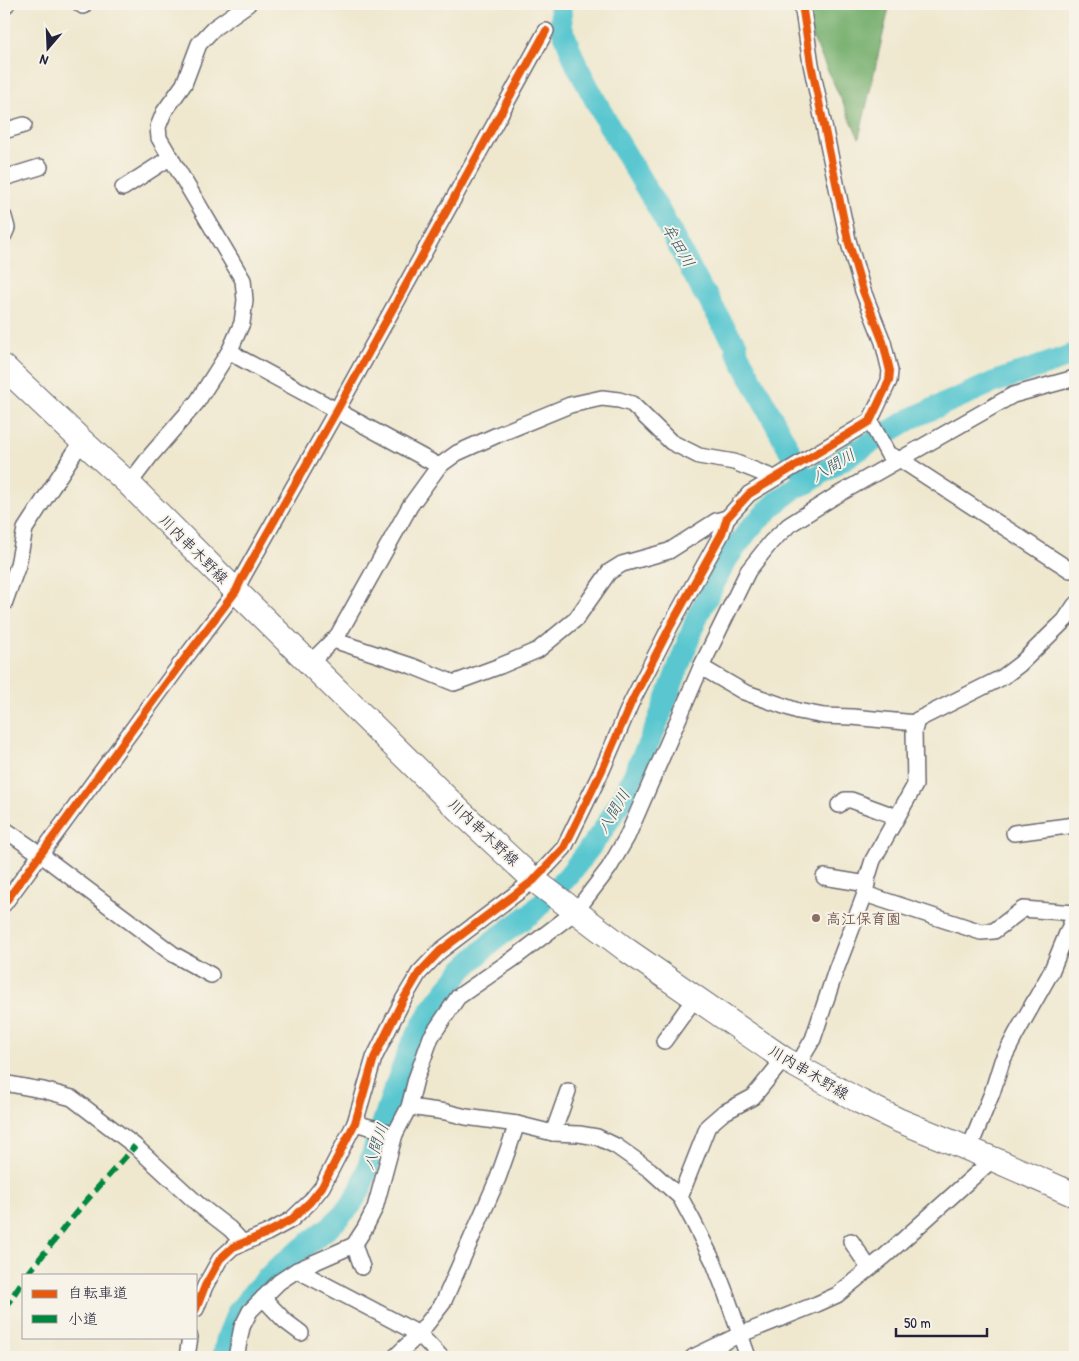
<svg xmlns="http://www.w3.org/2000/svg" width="1079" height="1361" viewBox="0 0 1079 1361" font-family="'Patrick Hand','Klee One',sans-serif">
  <rect width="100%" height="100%" fill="#f7f3e8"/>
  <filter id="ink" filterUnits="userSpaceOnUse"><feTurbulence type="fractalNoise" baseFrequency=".02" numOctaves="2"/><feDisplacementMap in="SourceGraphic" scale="10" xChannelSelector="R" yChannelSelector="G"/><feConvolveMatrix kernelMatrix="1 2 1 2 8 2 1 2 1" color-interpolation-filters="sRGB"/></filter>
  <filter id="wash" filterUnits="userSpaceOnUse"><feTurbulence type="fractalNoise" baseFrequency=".0096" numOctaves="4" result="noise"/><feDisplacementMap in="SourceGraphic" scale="20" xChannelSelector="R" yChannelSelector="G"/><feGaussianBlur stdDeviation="1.12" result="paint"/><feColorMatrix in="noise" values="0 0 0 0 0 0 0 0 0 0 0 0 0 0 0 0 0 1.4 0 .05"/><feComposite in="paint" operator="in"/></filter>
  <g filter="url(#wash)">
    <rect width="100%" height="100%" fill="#efe8cf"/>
    <!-- forest -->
    <path fill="#76af6d" stroke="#4c6854" d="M 797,4 L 890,4 L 859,138 Z"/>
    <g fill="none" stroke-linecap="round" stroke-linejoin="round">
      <!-- river -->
      <g stroke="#5ac7d0" stroke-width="22">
        <path d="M 560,4 L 562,28 L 576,64 L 608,124 L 659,210 L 703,292 L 707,296 L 724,327 L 737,346 L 736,350 L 807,483"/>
        <path d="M 223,1357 L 227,1338 L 237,1313 L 255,1290 L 277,1268 L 332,1225 L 351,1205 L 361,1188 L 391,1098 L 410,1047 L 429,1013 L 462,970 L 493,941 L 533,912 L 569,875 L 601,833 L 624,796 L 655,729 L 698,615 L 727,559 L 750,528 L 778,501 L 795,488 L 807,483 L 842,460 L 912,418 L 992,383 L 1075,354"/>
      </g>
    </g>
  </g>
  <g filter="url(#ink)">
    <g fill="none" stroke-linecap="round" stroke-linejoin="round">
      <!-- minor casing -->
      <g stroke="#6a676f" stroke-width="18">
        <g id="minor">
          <path d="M 80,4 L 83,6"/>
          <path d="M 4,7 L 7,4"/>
          <path d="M 4,131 L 24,125"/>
          <path d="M 4,178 L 40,167"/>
          <path d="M 123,188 L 171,157"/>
          <path d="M 4,217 L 7,228 L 4,235"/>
          <path d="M 230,350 L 240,358 L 439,466"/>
          <path d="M 870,421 L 888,454 L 901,460 L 1070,570"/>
          <path d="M 129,484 L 151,455 L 197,402 L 230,350 L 242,323 L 245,300 L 243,280 L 159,138 L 158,127 L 164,112 L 184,84 L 199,44 L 214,28 L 248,4"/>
          <path d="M 4,604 L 18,565 L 25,529 L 82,441"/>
          <path d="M 333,640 L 412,666 L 454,683 L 500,666 L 538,650 L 576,619 L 609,572 L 622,564 L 669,551 L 716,521 L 727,518"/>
          <path d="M 310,663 L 338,635 L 410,506 L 439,466 L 457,453 L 497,435 L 570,405 L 602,398 L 619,400 L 632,404 L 671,442 L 699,456 L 734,462 L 774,478"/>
          <path d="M 701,667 L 744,692 L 798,711 L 824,716 L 852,717 L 916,723"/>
          <path d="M 839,805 L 845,800 L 851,800 L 897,817"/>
          <path d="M 4,829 L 40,854 L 173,954 L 211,975"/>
          <path d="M 1014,833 L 1075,825"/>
          <path d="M 824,877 L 867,884"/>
          <path d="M 865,894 L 981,932 L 994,931 L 1023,909 L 1075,913"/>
          <path d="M 4,904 L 182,662 L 236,591 L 242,578 L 337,410 L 546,31"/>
          <path d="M 664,1041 L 695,998"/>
          <path d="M 797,1066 L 813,1039 L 836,970 L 865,894 L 868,876 L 873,860 L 915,785 L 914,731 L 917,720 L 1003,677 L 1020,664 L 1065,620 L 1075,605"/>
          <path d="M 4,1083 L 36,1089 L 43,1090 L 72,1098 L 135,1146 L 199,1205 L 230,1229 L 243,1243"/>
          <path d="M 409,1107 L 446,1112 L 466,1117 L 517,1124 L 553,1133 L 579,1134 L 597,1137 L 616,1146 L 650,1170 L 680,1197 L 693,1221 L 714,1263 L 726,1294 L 748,1357"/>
          <path d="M 355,1123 L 395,1134"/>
          <path d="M 553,1133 L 568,1091"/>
          <path d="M 969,1149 L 992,1093 L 1002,1061 L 1016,1034 L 1051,972 L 1075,914"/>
          <path d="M 680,1197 L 708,1126 L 723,1113 L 753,1097 L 784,1059"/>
          <path d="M 851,1241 L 869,1268"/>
          <path d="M 354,1245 L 362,1267"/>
          <path d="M 297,1270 L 419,1334 L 441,1357"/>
          <path d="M 263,1298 L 285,1321 L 301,1333"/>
          <path d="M 196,1309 L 205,1286 L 220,1259 L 233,1247 L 267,1233 L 291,1220 L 310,1202 L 322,1187 L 355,1123 L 374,1058 L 403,1000 L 419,973 L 440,951 L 534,880 L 564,848 L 602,770 L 631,703 L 671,625 L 722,533 L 727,518 L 749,494 L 870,421 L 889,381 L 890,371 L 883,342 L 863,291 L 848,240 L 811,64 L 802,4"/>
          <path d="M 187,1357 L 190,1337"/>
          <path d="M 236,1357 L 242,1327 L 250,1311 L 279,1282 L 297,1270 L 354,1245 L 365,1228 L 375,1208 L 395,1134 L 409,1107 L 416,1079 L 431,1037 L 458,997 L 513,959 L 576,911 L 609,868 L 627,837 L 701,667 L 748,571 L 771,542 L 789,525 L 832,498 L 1013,395 L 1075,378"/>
          <path d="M 395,1357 L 419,1334 L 443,1303 L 498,1178 L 517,1124"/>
          <path d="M 693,1357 L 739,1335 L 817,1304 L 837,1295 L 885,1256 L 993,1159"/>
        </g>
      </g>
      <!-- primary casing -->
      <g stroke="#6a676f" stroke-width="26">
        <path id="primary" d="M 4,367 L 82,441 L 129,484 L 236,591 L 462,813 L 534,880 L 628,951 L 784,1059 L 861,1102 L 898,1120 L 993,1159 L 1075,1195"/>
      </g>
      <!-- minor -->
      <use href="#minor" stroke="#fff" stroke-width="15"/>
      <!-- primary -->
      <use href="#primary" stroke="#fff" stroke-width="24"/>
      <!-- quiet -->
      <g stroke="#00873e" stroke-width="6" stroke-dasharray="12 6" stroke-linecap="butt">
        <path d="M 27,1275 L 79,1209 L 135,1146"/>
        <path d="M 4,1309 L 24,1279"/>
      </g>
      <!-- cycleway casing -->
      <g stroke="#f7f3e8" stroke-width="11">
        <g id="cycleway">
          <path d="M 4,904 L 182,662 L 236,591 L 242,578 L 337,410 L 546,31"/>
          <path d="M 196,1309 L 205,1286 L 220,1259 L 233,1247 L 267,1233 L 291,1220 L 310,1202 L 322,1187 L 355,1123 L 374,1058 L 403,1000 L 419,973 L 440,951 L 534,880 L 564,848 L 602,770 L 631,703 L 671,625 L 722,533 L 727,518 L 749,494 L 870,421 L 889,381 L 890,371 L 883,342 L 863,291 L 848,240 L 811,64 L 802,4"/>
        </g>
      </g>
      <!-- cycleway -->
      <use href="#cycleway" stroke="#e8590c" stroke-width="8"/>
    </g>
  </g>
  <!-- markers -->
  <circle fill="#8d6e63" stroke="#f7f3e8" stroke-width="2" cx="816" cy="918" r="5"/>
  <g text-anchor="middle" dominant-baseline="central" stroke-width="4" stroke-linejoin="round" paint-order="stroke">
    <!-- street labels -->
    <g font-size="15" fill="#22223b" stroke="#f7f3e8">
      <text transform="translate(194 549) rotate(45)">川内串木野線</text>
      <text transform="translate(484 832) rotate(43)">川内串木野線</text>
      <text transform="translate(809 1072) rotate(31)">川内串木野線</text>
    </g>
    <!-- education labels -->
    <g font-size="15" font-weight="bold" fill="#785e54" stroke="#f7f3e8" text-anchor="start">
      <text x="826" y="918">高江保育園</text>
    </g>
    <!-- water labels -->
    <g font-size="16" font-style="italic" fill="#335468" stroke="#f7f3e8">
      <text transform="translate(679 245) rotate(60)">牟田川</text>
      <text transform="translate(833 465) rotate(-31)">八間川</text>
      <text transform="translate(613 811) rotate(-59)">八間川</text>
      <text transform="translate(375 1146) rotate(-71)">八間川</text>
    </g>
  </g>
  <!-- margin -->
  <rect width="1079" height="1361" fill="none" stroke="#f7f3e8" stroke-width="20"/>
  <!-- legend -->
  <rect x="22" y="1274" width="175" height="65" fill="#f7f3e8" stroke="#a29fa3"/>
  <rect x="32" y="1290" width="25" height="8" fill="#e8590c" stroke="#a29fa3"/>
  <text x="68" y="1298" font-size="15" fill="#22223b">自転車道</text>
  <rect x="32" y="1315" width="25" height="8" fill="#00873e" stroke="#a29fa3"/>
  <text x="68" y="1324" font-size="15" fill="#22223b">小道</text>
  <!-- north arrow -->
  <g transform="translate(48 48) rotate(199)" stroke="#f7f3e8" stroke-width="4" paint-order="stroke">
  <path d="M0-4L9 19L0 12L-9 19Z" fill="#22223b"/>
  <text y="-8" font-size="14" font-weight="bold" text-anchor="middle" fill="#22223b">N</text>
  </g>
  <!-- scale -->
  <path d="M896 1328v8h91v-8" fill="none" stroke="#22223b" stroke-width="2.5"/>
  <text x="904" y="1328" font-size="15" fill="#22223b" stroke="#f7f3e8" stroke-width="4" paint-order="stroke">50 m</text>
</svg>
